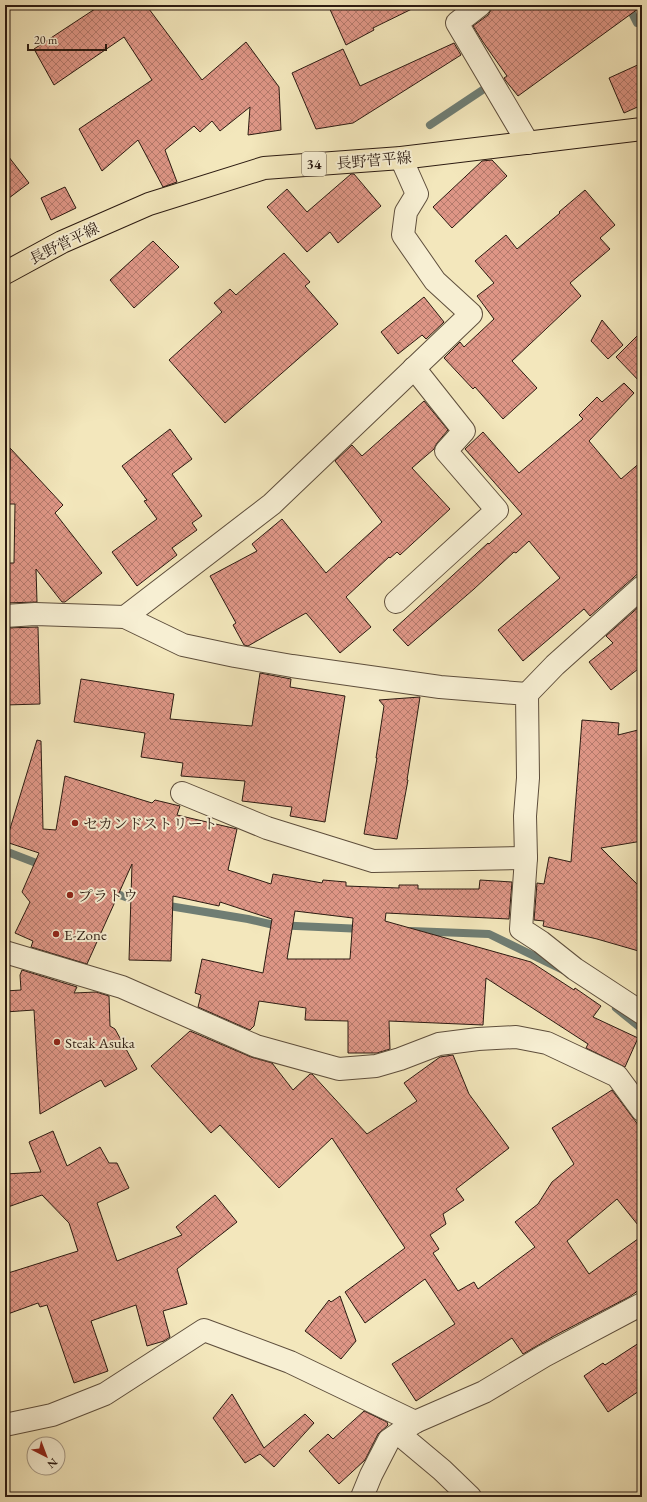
<svg xmlns="http://www.w3.org/2000/svg" width="647" height="1502" viewBox="0 0 647 1502" font-family="'EB Garamond','Noto Serif JP',serif">
  <defs>
    <pattern id="building-cross-hatch" width="8" height="8" patternUnits="userSpaceOnUse"><rect width="8" height="8" fill="#de9686"/><path d="M0 0l8 8M0 8l8-8" fill="none" stroke="#b47a6c"/></pattern>
  </defs>
  <rect width="100%" height="100%" fill="#f3e7bc"/>
  <filter id="stains"><feTurbulence type="fractalNoise" baseFrequency=".005" numOctaves="4"/><feColorMatrix values="0 0 0 0 .2 0 0 0 0 .09 0 0 0 0 .02 0 0 0 .5 -.17"/></filter>
  <radialGradient id="worn" r=".72"><stop offset=".6" stop-color="#630" stop-opacity="0"/><stop offset="1" stop-color="#630" stop-opacity=".3"/></radialGradient>
  <g fill="none" stroke-linecap="round" stroke-linejoin="round">
    <!-- stream -->
    <g stroke="#6f7d73" stroke-width="8">
      <path d="M 628,5 L 637,23 L 642,21"/>
      <path d="M 430,125 L 484,89"/>
      <path d="M 5,851 L 44,866"/>
      <path d="M 109,891 L 131,899 L 141,901"/>
      <path d="M 163,905 L 248,919 L 274,925 L 363,929"/>
      <path d="M 411,931 L 489,934 L 563,970"/>
      <path d="M 616,1008 L 642,1029"/>
    </g>
  </g>
  <!-- building -->
  <g fill="url(#building-cross-hatch)" stroke="#2c1b12" fill-rule="evenodd">
    <path d="M 101,5 L 146,5 L 202,80 L 246,42 L 279,87 L 281,130 L 248,135 L 250,107 L 220,131 L 212,121 L 200,132 L 194,126 L 165,150 L 177,182 L 163,187 L 138,140 L 102,171 L 79,129 L 152,80 L 124,37 L 54,85 L 34,49 Z"/>
    <path d="M 328,5 L 420,5 L 373,28 L 374,30 L 346,45 Z"/>
    <path d="M 492,5 L 642,5 L 642,6 L 518,96 L 506,81 L 504,78 L 507,76 L 483,42 L 473,26 L 488,15 L 491,10 Z"/>
    <path d="M 454,43 L 461,55 L 353,123 L 316,129 L 292,73 L 343,49 L 360,86 Z"/>
    <path d="M 642,63 L 642,105 L 624,113 L 609,78 Z"/>
    <path d="M 5,152 L 29,183 L 5,201 Z"/>
    <path d="M 492,160 L 507,176 L 452,228 L 433,207 L 482,161 Z"/>
    <path d="M 351,174 L 354,174 L 381,206 L 338,243 L 330,232 L 307,252 L 267,207 L 287,189 L 307,212 Z"/>
    <path d="M 65,187 L 76,208 L 51,220 L 41,198 Z"/>
    <path d="M 585,190 L 615,225 L 600,238 L 610,249 L 570,283 L 581,296 L 512,361 L 537,388 L 503,419 L 475,387 L 473,389 L 444,358 L 460,342 L 464,347 L 494,319 L 477,296 L 494,283 L 475,261 L 506,235 L 517,249 L 560,213 L 559,212 Z"/>
    <path d="M 153,241 L 179,267 L 134,308 L 110,280 Z"/>
    <path d="M 284,253 L 310,282 L 305,286 L 338,324 L 225,423 L 169,360 L 222,312 L 214,303 L 230,289 L 236,295 Z"/>
    <path d="M 424,297 L 444,322 L 426,339 L 422,335 L 398,354 L 381,332 Z"/>
    <path d="M 602,320 L 623,345 L 608,359 L 591,341 Z"/>
    <path d="M 642,331 L 642,384 L 616,357 Z"/>
    <path d="M 624,383 L 634,393 L 589,441 L 621,479 L 642,461 L 642,570 L 590,616 L 584,609 L 523,661 L 498,630 L 560,578 L 529,541 L 516,553 L 514,552 L 474,589 L 408,646 L 393,630 L 488,543 L 489,544 L 522,514 L 465,449 L 483,432 L 519,473 L 583,419 L 579,415 L 597,397 L 602,402 Z"/>
    <path d="M 424,401 L 448,430 L 437,443 L 434,449 L 412,468 L 450,509 L 400,555 L 397,552 L 390,558 L 389,557 L 346,597 L 371,627 L 340,653 L 306,613 L 248,646 L 244,645 L 233,625 L 236,623 L 210,576 L 257,551 L 252,544 L 282,519 L 326,573 L 382,522 L 335,461 L 352,445 L 362,456 Z"/>
    <path d="M 170,429 L 192,459 L 172,474 L 202,516 L 192,523 L 197,530 L 172,548 L 177,555 L 137,586 L 112,552 L 157,519 L 144,501 L 147,500 L 122,466 Z"/>
    <path d="M 10,448 L 63,505 L 55,513 L 102,573 L 65,602 L 62,602 L 36,569 L 37,602 L 5,603 L 5,563 L 14,563 L 15,504 L 5,504 L 5,470 L 10,470 Z"/>
    <path d="M 642,604 L 642,666 L 611,690 L 589,662 L 613,643 L 606,636 Z"/>
    <path d="M 38,627 L 40,704 L 5,705 L 5,628 Z"/>
    <path d="M 260,673 L 291,679 L 290,687 L 345,696 L 325,822 L 290,816 L 292,807 L 242,801 L 245,781 L 181,776 L 183,763 L 141,757 L 145,733 L 74,722 L 81,679 L 174,694 L 170,719 L 252,726 Z"/>
    <path d="M 420,697 L 407,780 L 408,780 L 397,839 L 364,834 L 377,758 L 376,758 L 384,706 L 379,700 Z"/>
    <path d="M 582,720 L 619,723 L 618,735 L 642,729 L 642,841 L 601,848 L 642,889 L 642,952 L 597,939 L 543,926 L 544,921 L 534,920 L 537,883 L 544,884 L 549,857 L 571,862 Z"/>
    <path d="M 37,740 L 41,741 L 43,829 L 56,830 L 65,776 L 152,803 L 155,800 L 180,806 L 177,815 L 237,829 L 228,870 L 271,884 L 273,874 L 322,883 L 323,880 L 346,882 L 346,886 L 399,888 L 399,885 L 418,885 L 418,889 L 479,889 L 480,880 L 512,882 L 509,919 L 386,913 L 385,921 L 531,962 L 574,990 L 575,988 L 601,1006 L 593,1017 L 638,1038 L 625,1067 L 586,1048 L 588,1044 L 486,978 L 483,1025 L 389,1021 L 390,1049 L 377,1053 L 348,1053 L 348,1021 L 305,1020 L 306,1008 L 259,1001 L 254,1026 L 250,1030 L 198,1007 L 201,995 L 195,993 L 202,959 L 263,973 L 272,919 L 220,902 L 219,906 L 173,896 L 171,961 L 129,960 L 132,864 L 87,964 L 31,947 L 33,941 L 15,933 L 30,902 L 22,892 L 39,853 L 6,842 ZM 295,911 L 353,918 L 350,959 L 287,959 Z"/>
    <path d="M 22,970 L 77,987 L 74,993 L 96,992 L 109,996 L 110,1026 L 115,1029 L 137,1069 L 105,1087 L 101,1080 L 40,1114 L 34,1010 L 5,1012 L 5,991 L 21,990 L 20,975 Z"/>
    <path d="M 190,1031 L 251,1057 L 272,1063 L 293,1090 L 310,1074 L 312,1074 L 367,1134 L 417,1101 L 404,1083 L 440,1057 L 453,1055 L 469,1094 L 509,1148 L 456,1189 L 464,1200 L 443,1214 L 446,1224 L 430,1235 L 439,1249 L 433,1253 L 458,1291 L 474,1282 L 478,1289 L 535,1247 L 515,1222 L 538,1204 L 552,1182 L 574,1164 L 552,1128 L 612,1090 L 642,1130 L 642,1230 L 617,1199 L 567,1241 L 589,1274 L 642,1236 L 642,1288 L 629,1297 L 554,1336 L 523,1354 L 512,1338 L 416,1401 L 392,1364 L 455,1324 L 425,1279 L 365,1323 L 345,1292 L 405,1248 L 332,1138 L 279,1188 L 220,1125 L 211,1133 L 151,1066 Z"/>
    <path d="M 53,1131 L 67,1166 L 100,1147 L 109,1163 L 117,1163 L 129,1188 L 97,1203 L 117,1261 L 182,1235 L 176,1227 L 215,1195 L 237,1222 L 177,1269 L 187,1304 L 163,1311 L 170,1337 L 164,1341 L 147,1346 L 136,1305 L 91,1321 L 108,1371 L 74,1383 L 47,1305 L 40,1307 L 38,1303 L 5,1315 L 5,1274 L 78,1251 L 69,1223 L 42,1195 L 5,1208 L 5,1174 L 41,1172 L 29,1142 Z"/>
    <path d="M 340,1296 L 356,1341 L 341,1359 L 305,1331 L 329,1300 L 331,1302 Z"/>
    <path d="M 642,1341 L 642,1389 L 608,1412 L 584,1376 L 603,1363 L 605,1365 Z"/>
    <path d="M 232,1394 L 264,1448 L 305,1414 L 314,1423 L 274,1467 L 260,1454 L 245,1463 L 213,1418 Z"/>
    <path d="M 364,1411 L 387,1422 L 388,1425 L 378,1434 L 365,1460 L 339,1484 L 309,1451 L 328,1434 L 333,1439 Z"/>
  </g>
  <g fill="none" stroke-linecap="round" stroke-linejoin="round">
    <!-- minor casing -->
    <g stroke="#5e4e3c" stroke-width="24">
      <g id="minor">
        <path d="M 480,5 L 457,23 L 528,143"/>
        <path d="M 396,602 L 497,510 L 446,451 L 464,431 L 414,368"/>
        <path d="M 5,616 L 35,614 L 125,617 L 183,645 L 235,656 L 292,666 L 440,687 L 527,694 L 528,778 L 525,816 L 526,858 L 521,929 L 541,942 L 575,969 L 642,1013"/>
        <path d="M 125,617 L 272,504 L 471,314 L 435,281 L 403,235 L 406,212 L 417,194 L 401,158"/>
        <path d="M 527,694 L 555,665 L 642,587"/>
        <path d="M 182,793 L 267,828 L 373,861 L 526,858"/>
        <path d="M 5,952 L 122,987 L 256,1046 L 339,1069 L 376,1066 L 400,1059 L 439,1044 L 478,1039 L 516,1037 L 547,1043 L 617,1076 L 642,1110"/>
        <path d="M 5,1425 L 52,1415 L 105,1394 L 204,1330 L 290,1362 L 415,1422"/>
        <path d="M 399,1434 L 442,1470 L 470,1497"/>
        <path d="M 362,1497 L 371,1475 L 389,1440 L 415,1422 L 484,1392 L 544,1356 L 642,1304"/>
      </g>
    </g>
    <!-- major casing -->
    <g stroke="#2c1b12" stroke-width="24">
      <path id="major" d="M 5,273 L 62,242 L 149,204 L 264,168 L 401,158 L 642,129"/>
    </g>
    <!-- minor -->
    <use href="#minor" stroke="#f7efd3" stroke-width="22"/>
    <!-- major -->
    <use href="#major" stroke="#f3e7bc" stroke-width="22"/>
  </g>
  <!-- markers -->
  <g fill="#8f2418" stroke="#f7efd3" stroke-width="1.5">
    <circle cx="75" cy="823" r="4"/>
    <circle cx="70" cy="895" r="4"/>
    <circle cx="56" cy="934" r="4"/>
    <circle cx="57" cy="1042" r="4"/>
  </g>
  <g text-anchor="middle" dominant-baseline="central" stroke-width="4" stroke-linejoin="round" paint-order="stroke">
    <!-- shield labels -->
    <rect fill="#f7efd3" stroke="#695b4c" stroke-width="1" x="302" y="152" width="24" height="24" rx="3"/>
    <g font-size="14" font-weight="bold" fill="#2c1b12">
      <text x="314" y="164">34</text>
    </g>
    <!-- street labels -->
    <g font-size="15" fill="#2c1b12" stroke="#f7efd3">
      <text transform="translate(374 160) rotate(-5)">長野菅平線</text>
      <text transform="translate(64 243) rotate(-26)">長野菅平線</text>
    </g>
    <!-- poi labels -->
    <g font-size="15" fill="#2c1b12" stroke="#f7efd3" text-anchor="start">
      <text x="83" y="823">セカンドストリート</text>
      <text x="78" y="895">プラトウ</text>
      <text x="64" y="934">E-Zone</text>
      <text x="65" y="1042">Steak Asuka</text>
    </g>
  </g>
  <!-- margin -->
  <rect width="647" height="1502" fill="none" stroke="#f3e7bc" stroke-width="20"/>
  <rect x="6" y="6" width="635" height="1490" fill="none" stroke="#2c1b12" stroke-width="2"/>
  <rect x="10" y="10" width="627" height="1482" fill="none" stroke="#2c1b12"/>
  <!-- north arrow -->
  <g transform="translate(46 1456) rotate(138)"><circle r="19" fill="#f7efd3" stroke="#a69a86"/>
  <path d="M0-3L7 15L0 10L-7 15Z" fill="#8f2418"/>
  <text y="-6" font-size="11" font-weight="bold" text-anchor="middle" fill="#2c1b12">N</text>
  </g>
  <!-- scale -->
  <path d="M28 44v6h78v-6" fill="none" stroke="#2c1b12" stroke-width="2"/>
  <text x="34" y="44" font-size="12" fill="#2c1b12" stroke="#f7efd3" stroke-width="3" paint-order="stroke">20 m</text>
  <rect width="100%" height="100%" filter="url(#stains)"/>
  <rect width="100%" height="100%" fill="url(#worn)"/>
</svg>
